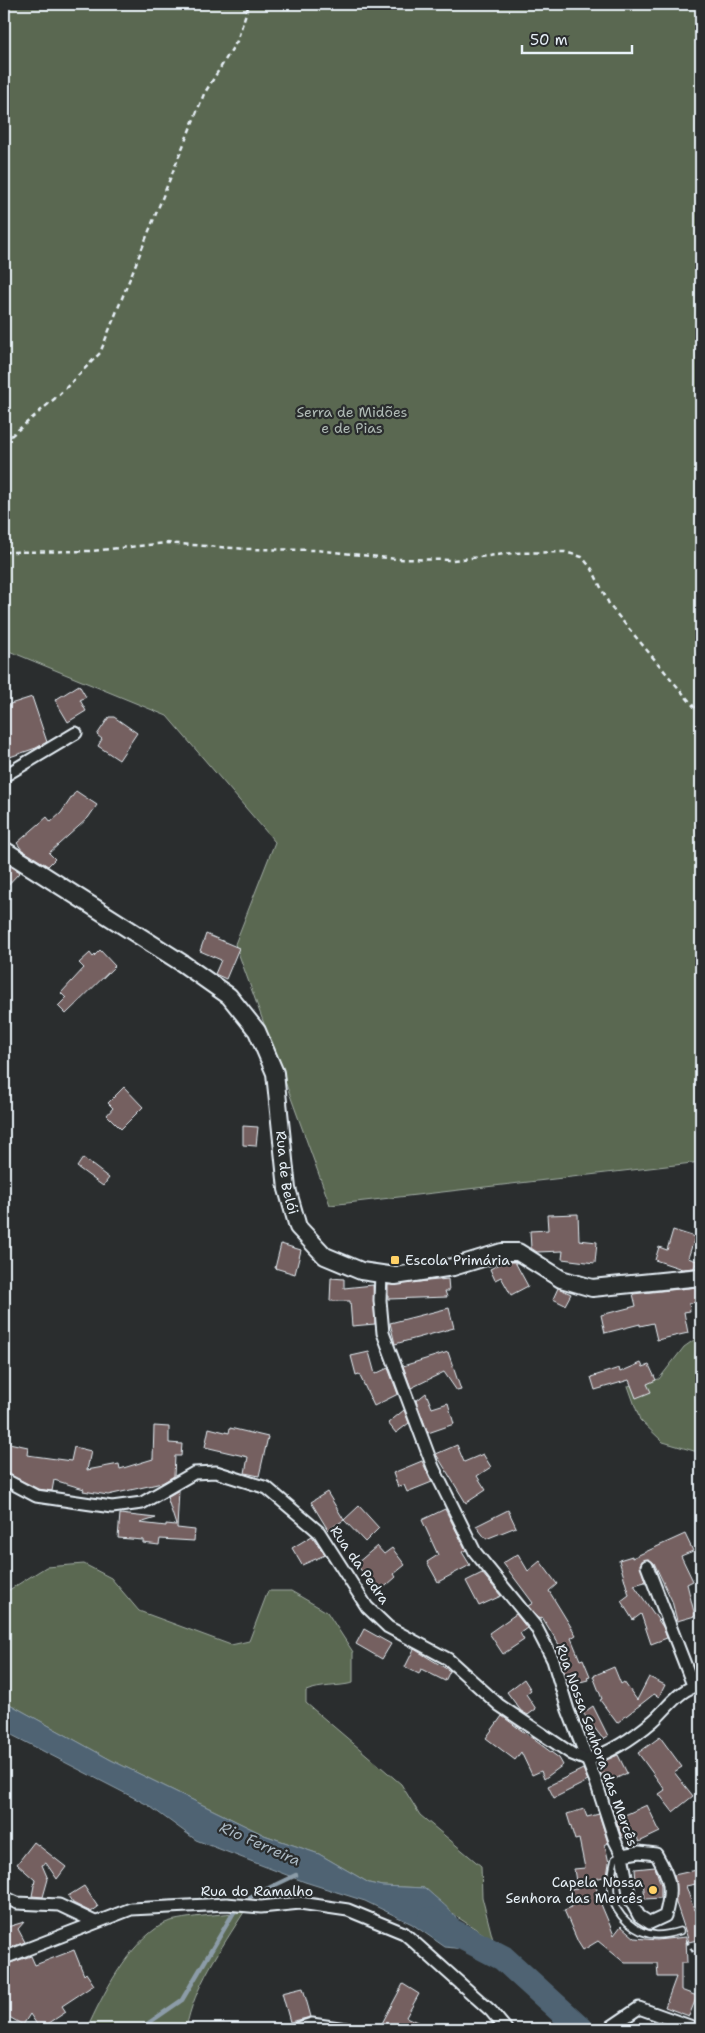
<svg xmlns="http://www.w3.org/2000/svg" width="705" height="2033" viewBox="0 0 705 2033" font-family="'Shantell Sans',sans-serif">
  <rect width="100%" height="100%" fill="#2a2d2e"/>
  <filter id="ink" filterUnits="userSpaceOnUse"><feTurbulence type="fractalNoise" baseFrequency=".02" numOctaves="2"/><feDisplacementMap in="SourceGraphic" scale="10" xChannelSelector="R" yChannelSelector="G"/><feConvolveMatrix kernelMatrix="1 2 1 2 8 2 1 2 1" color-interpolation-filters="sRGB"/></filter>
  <g filter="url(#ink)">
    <!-- green -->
    <g fill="#5a6851" stroke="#a1aca4">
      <path d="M 4,4 L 701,4 L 701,1162 L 330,1205 L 235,944 L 275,842 L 167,716 L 4,649 Z"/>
      <path d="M 701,1335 L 701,1453 L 663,1442 L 640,1420 L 628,1386 L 659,1379 L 684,1347 Z"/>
      <path d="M 84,1564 L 111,1578 L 139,1611 L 231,1645 L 249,1641 L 268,1591 L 291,1591 L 327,1612 L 353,1652 L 353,1683 C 337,1687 321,1685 306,1691 L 306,1703 L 401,1784 L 420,1815 L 481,1866 L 482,1897 L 493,1940 L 454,1915 L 425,1888 L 382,1886 L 369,1883 L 319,1854 L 264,1835 L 111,1760 L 4,1701 L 4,1586 L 9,1590 L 46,1567 Z"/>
      <path d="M 244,1912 C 221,1949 194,1986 186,2029 L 87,2029 C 103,1994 128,1944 163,1924 C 174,1917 228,1914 244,1912 Z"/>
    </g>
    <!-- water -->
    <path fill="#4f6473" stroke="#8c9ca8" d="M 4,1701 L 111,1760 L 264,1835 L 319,1854 L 369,1883 L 382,1886 L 425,1888 C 450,1911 461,1913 463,1949 L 445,1947 L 412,1924 L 365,1901 L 305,1882 L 196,1840 L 148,1805 L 4,1731 Z"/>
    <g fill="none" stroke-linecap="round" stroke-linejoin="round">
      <!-- stream -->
      <g stroke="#8c9ca8" stroke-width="4.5">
        <path d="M 250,1897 L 296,1875"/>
        <path d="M 140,2029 L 182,2000 L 234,1912"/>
      </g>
      <!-- river -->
      <path stroke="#4f6473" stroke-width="26" d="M 430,1920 L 503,1958 L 581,2029"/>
    </g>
    <!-- building -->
    <g fill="#756160" stroke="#e8f1f8">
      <path d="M 79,685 L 86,697 L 80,700 L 86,711 L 68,722 L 55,700 Z"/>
      <path d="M 32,697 L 47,742 L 36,748 L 4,759 L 4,706 Z"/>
      <path d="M 109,717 L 114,717 L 137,733 L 119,760 L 98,746 L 102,739 L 97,735 Z"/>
      <path d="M 76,791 L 97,805 L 88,818 L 49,853 L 55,859 L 48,866 L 22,850 L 17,843 L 47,817 L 51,822 L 61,813 Z"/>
      <path d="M 10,866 L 20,872 L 4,889 L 4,872 Z"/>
      <path d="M 206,934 L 239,948 L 226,979 L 215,974 L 221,960 L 200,951 Z"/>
      <path d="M 100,950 L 115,966 L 66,1014 L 58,1006 L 66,998 L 61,993 L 84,968 L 79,963 L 90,953 L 93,957 Z"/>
      <path d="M 124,1087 L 143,1107 L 121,1129 L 107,1115 L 113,1108 L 108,1103 Z"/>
      <path d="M 243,1126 L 258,1127 L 256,1146 L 243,1145 Z"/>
      <path d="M 83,1158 L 109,1178 L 103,1186 L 77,1167 Z"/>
      <path d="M 578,1214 L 579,1240 L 597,1242 L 595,1263 L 562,1259 L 563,1251 L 537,1252 L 531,1248 L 530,1231 L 548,1230 L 547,1215 Z"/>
      <path d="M 673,1230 L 695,1237 L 688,1258 L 697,1261 L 694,1268 L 682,1269 L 655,1260 L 659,1247 L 667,1250 Z"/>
      <path d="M 281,1244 L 301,1250 L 295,1274 L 275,1268 Z"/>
      <path d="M 504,1262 L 515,1262 L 528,1286 L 511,1295 L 501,1277 L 495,1280 L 490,1269 Z"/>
      <path d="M 331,1278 L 344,1279 L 344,1288 L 373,1285 L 375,1324 L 352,1326 L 350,1301 L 330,1301 Z"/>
      <path d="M 448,1279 L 449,1291 L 445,1291 L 447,1297 L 388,1299 L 388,1285 Z"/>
      <path d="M 698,1287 L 699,1302 L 689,1303 L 690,1311 L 684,1312 L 688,1333 L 657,1340 L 653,1323 L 640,1326 L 640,1324 L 605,1333 L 601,1315 L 636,1306 L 633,1294 Z"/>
      <path d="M 558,1288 L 571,1294 L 565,1305 L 553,1299 Z"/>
      <path d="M 449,1308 L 454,1328 L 395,1344 L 390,1323 Z"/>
      <path d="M 369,1352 L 375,1374 L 388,1368 L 398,1394 L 374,1406 L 359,1374 L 356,1375 L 351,1356 Z"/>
      <path d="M 448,1352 L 461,1390 L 457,1391 L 444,1372 L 411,1388 L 403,1366 Z"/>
      <path d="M 641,1363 L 643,1367 L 649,1365 L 656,1380 L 647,1384 L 651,1392 L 636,1398 L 629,1380 L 595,1390 L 591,1377 L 619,1368 L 620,1372 Z"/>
      <path d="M 426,1393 L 432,1408 L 448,1403 L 454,1424 L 428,1433 L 416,1401 Z"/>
      <path d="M 404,1410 L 409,1423 L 396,1433 L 388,1423 Z"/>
      <path d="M 154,1426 L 169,1427 L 169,1443 L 182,1444 L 181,1456 L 175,1456 L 174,1476 L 162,1483 L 108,1495 L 83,1491 L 84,1489 L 54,1480 L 52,1491 L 38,1489 L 4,1472 L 4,1442 L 28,1447 L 27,1455 L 71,1461 L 74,1447 L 91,1451 L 87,1470 L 119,1464 L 120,1469 L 153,1459 Z"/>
      <path d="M 209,1428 L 229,1433 L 230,1428 L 268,1437 L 259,1476 L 245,1473 L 248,1457 L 205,1447 Z"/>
      <path d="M 457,1445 L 464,1462 L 483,1454 L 491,1467 L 477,1476 L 486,1490 L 466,1503 L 436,1454 Z"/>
      <path d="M 422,1461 L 432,1482 L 407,1492 L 404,1485 L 398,1487 L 393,1473 Z"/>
      <path d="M 179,1490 L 177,1528 L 195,1530 L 194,1541 L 160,1539 L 159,1545 L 143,1543 L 143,1540 L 118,1538 L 120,1514 L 156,1518 L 140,1523 L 166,1526 L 166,1524 L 176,1525 L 167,1497 Z"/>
      <path d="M 327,1492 L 344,1520 L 328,1530 L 311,1502 Z"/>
      <path d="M 359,1506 L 379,1528 L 365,1542 L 344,1520 Z"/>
      <path d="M 445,1509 L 466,1550 L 462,1552 L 470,1565 L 438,1582 L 427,1562 L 438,1555 L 422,1520 Z"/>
      <path d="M 508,1510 L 516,1527 L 486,1539 L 476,1526 Z"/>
      <path d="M 685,1534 L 693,1551 L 681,1556 L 693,1581 L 687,1584 L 695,1616 L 677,1621 L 672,1601 L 654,1563 L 648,1559 L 640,1564 L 645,1582 L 634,1585 L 663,1627 L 667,1638 L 651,1644 L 641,1614 L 633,1620 L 621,1601 L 629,1595 L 619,1560 L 632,1556 L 632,1558 Z"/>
      <path d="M 312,1536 L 325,1555 L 302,1565 L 292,1548 Z"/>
      <path d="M 377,1546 L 384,1554 L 392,1548 L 405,1565 L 394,1574 L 396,1577 L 379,1592 L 356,1564 Z"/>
      <path d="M 518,1554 L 528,1571 L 540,1561 L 557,1584 L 549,1591 L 576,1635 L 571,1638 L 580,1660 L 583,1659 L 590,1676 L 587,1677 L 588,1680 L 568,1685 L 560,1658 L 566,1656 L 542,1617 L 539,1619 L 528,1606 L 533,1603 L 503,1563 Z"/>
      <path d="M 482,1573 L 501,1596 L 479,1606 L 466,1581 Z"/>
      <path d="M 516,1614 L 527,1628 L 520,1633 L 524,1640 L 503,1654 L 489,1633 Z"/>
      <path d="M 364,1629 L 391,1644 L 382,1659 L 356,1644 Z"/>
      <path d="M 414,1649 L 450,1671 L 445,1681 L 421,1669 L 419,1674 L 405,1667 Z"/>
      <path d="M 614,1667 L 621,1684 L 624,1682 L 637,1700 L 649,1677 L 665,1685 L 659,1697 L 654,1694 L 617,1723 L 600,1700 L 602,1699 L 593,1676 Z"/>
      <path d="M 524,1679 L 531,1690 L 526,1694 L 536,1709 L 528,1715 L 521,1711 L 507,1692 Z"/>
      <path d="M 593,1706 L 608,1736 L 603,1739 L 583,1713 Z"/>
      <path d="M 502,1716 L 559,1758 L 563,1765 L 544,1779 L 541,1771 L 532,1775 L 521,1752 L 515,1760 L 486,1738 Z"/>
      <path d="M 660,1737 L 682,1767 L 674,1772 L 693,1796 L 673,1812 L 659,1794 L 665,1790 L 638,1753 Z"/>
      <path d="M 618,1755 L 627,1773 L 609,1782 L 605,1773 L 601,1775 L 597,1764 Z"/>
      <path d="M 583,1769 L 588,1781 L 554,1798 L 548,1786 Z"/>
      <path d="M 647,1805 L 660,1832 L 639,1842 L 635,1833 L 622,1838 L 616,1819 Z"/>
      <path d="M 584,1809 L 587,1817 L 599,1814 L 608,1843 L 605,1845 L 609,1863 L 607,1876 L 595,1879 L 598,1897 L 614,1935 L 621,1926 L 635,1938 L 657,1940 L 686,1937 L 687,1963 L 681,1963 L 681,1990 L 697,1996 L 689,2016 L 665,2007 L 676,1977 L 658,1977 L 657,1963 L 625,1963 L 598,1941 L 583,1950 L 578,1942 L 564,1910 L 572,1907 L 570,1889 L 577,1888 L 574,1869 L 585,1868 L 579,1839 L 575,1840 L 567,1814 Z"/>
      <path d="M 34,1842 L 66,1867 L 57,1879 L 46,1863 L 42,1865 L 48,1879 L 43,1897 L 32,1896 L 35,1880 L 17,1864 Z"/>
      <path d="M 655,1867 L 661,1885 L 661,1898 L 645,1899 L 643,1881 L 636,1881 L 635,1869 Z"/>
      <path d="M 701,1869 L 701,1883 L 686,1886 L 694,1910 L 701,1908 L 701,1939 L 689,1942 L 676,1903 L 674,1875 Z"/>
      <path d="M 84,1886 L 98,1907 L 91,1912 L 73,1903 L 68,1896 Z"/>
      <path d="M 24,1922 L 18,1929 L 25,1942 L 4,1950 L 4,1928 Z"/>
      <path d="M 74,1950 L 84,1975 L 86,1973 L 94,1985 L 62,2006 L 66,2012 L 40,2029 L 30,2014 L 23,2025 L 4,2014 L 4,1965 L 31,1956 L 35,1965 Z"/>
      <path d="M 403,1984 L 419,1994 L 406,2017 L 433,2029 L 379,2029 Z"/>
      <path d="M 303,1988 L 311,2017 L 290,2022 L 282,1993 Z"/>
    </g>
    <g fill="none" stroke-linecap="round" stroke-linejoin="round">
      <!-- lane casing -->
      <g stroke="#e8f1f8" stroke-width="9">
        <path id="lane" d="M 622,1855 L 615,1859 C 613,1870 609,1883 611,1894 C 616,1916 635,1934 657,1935 C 664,1935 673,1933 680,1931"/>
      </g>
      <!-- street casing -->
      <g stroke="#e8f1f8" stroke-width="15">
        <g id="street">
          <path d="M 4,776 L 76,733"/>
          <path d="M 381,1274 L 380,1300 L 383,1333 L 433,1467 L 475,1552 L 536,1627 L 553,1660 L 568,1710 L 596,1782 L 615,1841 L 622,1855 L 630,1899 L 639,1916 L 650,1923 L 665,1916 C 673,1888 670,1878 656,1854 L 639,1852 L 622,1855"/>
          <path d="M 4,1479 L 36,1496 L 112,1507 L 142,1503 L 194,1473 L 216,1472 L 267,1488 L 319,1532 L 367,1607 L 388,1627 L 448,1659 L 499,1705 L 572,1754 L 587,1760"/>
          <path d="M 647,1566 L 693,1685"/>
          <path d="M 587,1760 C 612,1752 633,1738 653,1721 C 668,1708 680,1687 701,1685"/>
          <path d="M 4,1897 L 17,1903 L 59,1905 L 95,1922"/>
          <path d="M 4,1958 L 131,1909 L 226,1904 L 261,1907 L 300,1903 L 348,1910 L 404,1933 L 491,2011 L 506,2029"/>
          <path d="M 296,2029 L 312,2024 L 346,2029"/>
          <path d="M 608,2029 L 639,2008 L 698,2029"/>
        </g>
      </g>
      <!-- secondary casing -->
      <g stroke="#e8f1f8" stroke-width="20">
        <g id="secondary">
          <path id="s1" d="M 4,850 L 182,963 L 229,996 L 257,1031 L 275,1073 L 287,1189 L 298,1227 L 325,1256 L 361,1271 L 395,1276 L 453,1267 L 502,1252 L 518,1252 L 561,1279 L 592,1288 L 701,1277"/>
        </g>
      </g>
      <!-- path -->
      <g stroke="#e8f1f8" stroke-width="2.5" stroke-dasharray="5 4" stroke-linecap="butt">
        <path d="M 4,442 L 59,395 L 100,353 L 204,94 L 237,41 L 249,4"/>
        <path d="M 4,552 L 92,551 L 166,543 L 246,549 L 316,550 L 396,559 L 453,560 L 514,553 L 565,552 L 582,557 L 592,569 L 610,606 L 701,715"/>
        <path d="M 686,1940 L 701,1966"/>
      </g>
      <!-- lane -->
      <use href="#lane" stroke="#2a2d2e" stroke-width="5.5"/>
      <!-- street -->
      <use href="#street" stroke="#2a2d2e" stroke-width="11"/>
      <!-- secondary -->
      <use href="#secondary" stroke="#2a2d2e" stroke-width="16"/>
    </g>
  </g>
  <!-- markers -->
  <g fill="#ffd166" stroke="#2a2d2e" stroke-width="2">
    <rect x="390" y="1255" width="10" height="10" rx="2.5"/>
    <circle cx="653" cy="1890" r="5"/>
  </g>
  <g text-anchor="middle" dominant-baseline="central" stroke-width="4.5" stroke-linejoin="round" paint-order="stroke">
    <!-- park labels -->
    <g font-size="14" fill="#afbab5" stroke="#2a2d2e">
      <text x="352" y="412">Serra de Midões<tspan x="352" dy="16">e de Pias</tspan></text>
    </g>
    <!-- street labels -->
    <g font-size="14" fill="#e8f1f8" stroke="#2a2d2e">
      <text stroke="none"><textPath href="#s1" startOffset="459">Rua de Belói</textPath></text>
      <text transform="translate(360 1565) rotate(55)">Rua da Pedra</text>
      <text transform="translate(597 1745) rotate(70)">Rua Nossa Senhora das Mercês</text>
      <text x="257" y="1891">Rua do Ramalho</text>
    </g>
    <!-- poi labels -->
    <g font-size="14" fill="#e8f1f8" stroke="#2a2d2e" text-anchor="start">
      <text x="405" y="1260">Escola Primária</text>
      <text x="643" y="1882" text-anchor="end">Capela Nossa<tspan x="643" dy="16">Senhora das Mercês</tspan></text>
    </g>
    <!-- water labels -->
    <g font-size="15" font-style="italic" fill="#abb9c3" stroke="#2a2d2e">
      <text transform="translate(260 1844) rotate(24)">Rio Ferreira</text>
    </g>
  </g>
  <!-- margin -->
  <rect width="705" height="2033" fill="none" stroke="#2a2d2e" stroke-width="20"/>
  <rect x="10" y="10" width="685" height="2013" fill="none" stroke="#e8f1f8" stroke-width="2" filter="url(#ink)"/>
  <!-- scale -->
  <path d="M522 45v8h110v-8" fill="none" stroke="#e8f1f8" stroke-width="2.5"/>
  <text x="530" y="45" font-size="15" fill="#e8f1f8" stroke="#2a2d2e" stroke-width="4" paint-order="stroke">50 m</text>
</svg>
